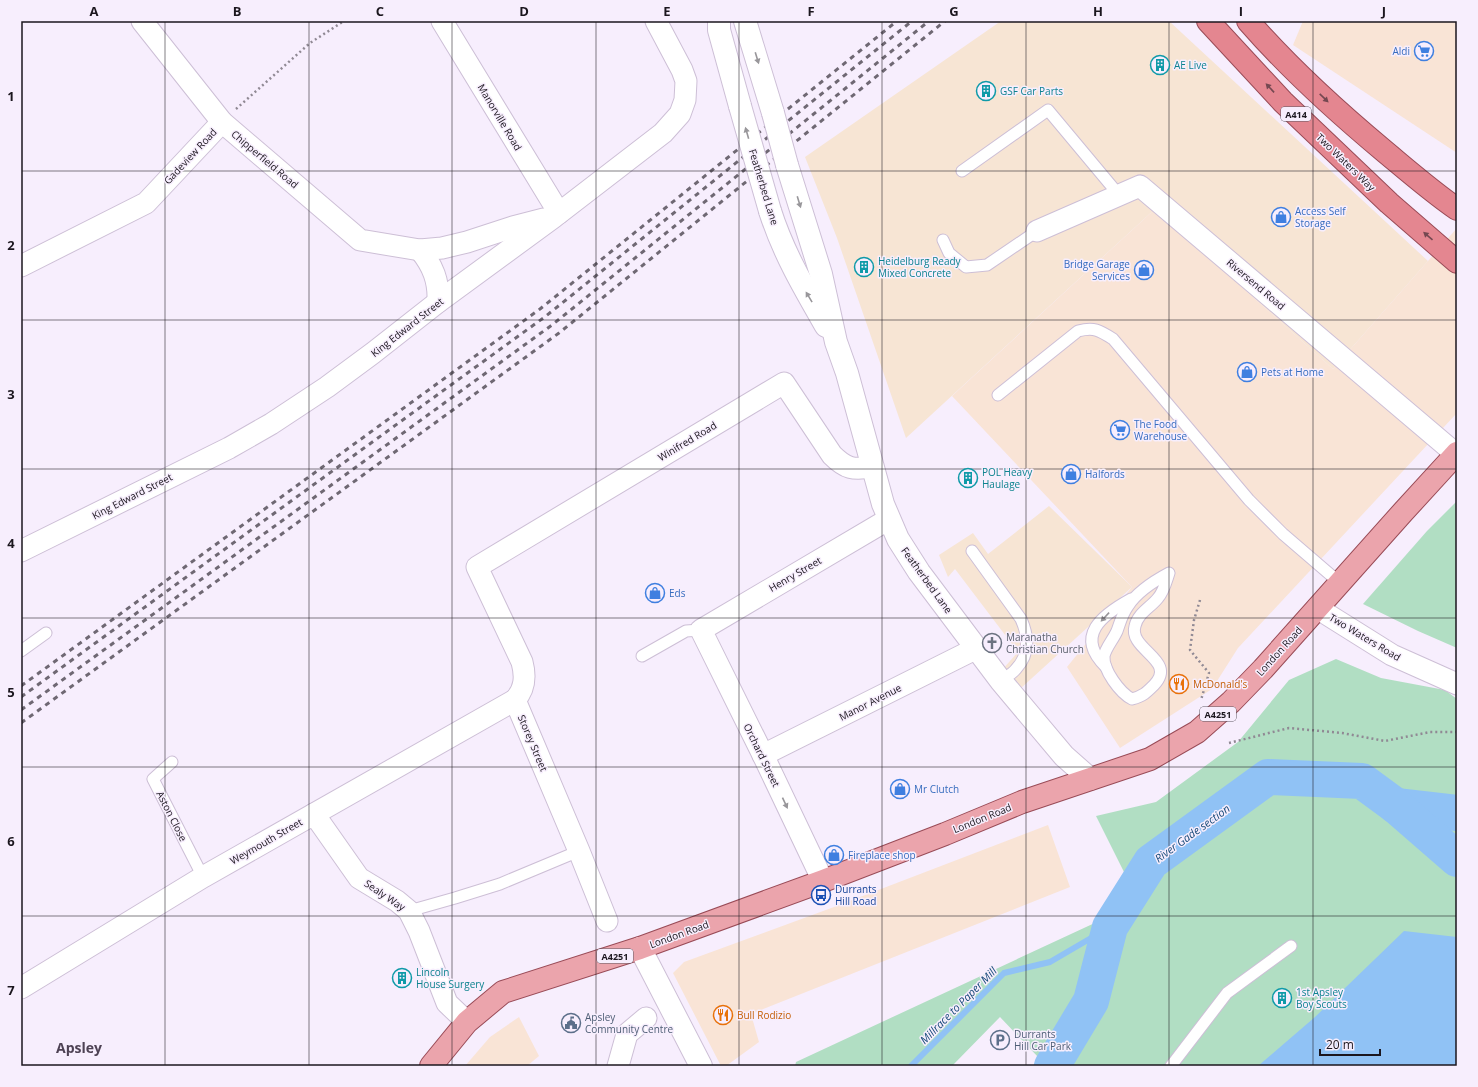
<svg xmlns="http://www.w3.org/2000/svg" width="1478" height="1087" viewBox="0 0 1478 1087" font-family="'Open Sans',sans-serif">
  <rect width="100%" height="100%" fill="#f7eefd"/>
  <!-- commercial -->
  <g fill="#f9e4d6">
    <path d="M 1303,21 L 1457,21 L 1457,153 L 1293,45 Z"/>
    <path d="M 1155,209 L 1333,369 L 1457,228 L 1457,413 L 1238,648 L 1212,689 L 1120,748 L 1067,667 L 1132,587 L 952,396 Z"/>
    <path d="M 1048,825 L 1070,887 L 751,1014 L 759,1042 L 726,1066 L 721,1066 L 673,973 L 684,962 L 834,907 Z"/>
    <path d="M 519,1017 L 539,1056 L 527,1066 L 465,1066 L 490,1037 Z"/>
  </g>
  <!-- industrial -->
  <g fill="#f7e5d4">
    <path d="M 1001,21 L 1169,21 L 1428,261 L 1333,369 L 1155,209 L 906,438 L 837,238 L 805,157 Z"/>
    <path d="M 1049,506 L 1132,587 L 1020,689 L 1002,670 L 1018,652 L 955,569 L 948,577 L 939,555 L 973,533 L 988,554 Z"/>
  </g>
  <!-- green -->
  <g fill="#b1dec3">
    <path d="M 1457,501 L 1457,648 L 1418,631 L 1363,604 L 1427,531 Z"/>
    <path d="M 1336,659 L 1381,678 L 1445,690 L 1457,699 L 1457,1066 L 1033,1066 L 1038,1057 L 1000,1017 L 952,1066 L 795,1066 L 796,1062 L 1099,921 L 1126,876 L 1096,816 L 1156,802 L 1238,742 L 1289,680 Z"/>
  </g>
  <!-- water -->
  <path fill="#90c2f5" d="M 1404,931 L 1457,937 L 1457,1066 L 1258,1066 L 1315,1017 Z"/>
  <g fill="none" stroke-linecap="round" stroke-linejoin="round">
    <!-- stream -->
    <path stroke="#90c2f5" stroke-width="6" d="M 911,1066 L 1004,973 L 1050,962 L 1110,927"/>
    <!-- river -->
    <g stroke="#90c2f5" stroke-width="36">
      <path d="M 1396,806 L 1457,813"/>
      <path d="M 1052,1066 L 1091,1001 L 1110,927 L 1151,862 L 1268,777 L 1362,781 L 1396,806 L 1457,859"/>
    </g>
    <!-- service casing -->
    <g stroke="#cdbfd6" stroke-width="13">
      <g id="service">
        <path d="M 962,171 L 1048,110 L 1119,195"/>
        <path d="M 943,240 L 949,253 L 966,267 L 987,265 L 1037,231"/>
        <path d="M 998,395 L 1078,331 C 1094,327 1099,330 1113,339 L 1249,500 L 1283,534 L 1340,583"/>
        <path d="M 972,551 L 1021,619 C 1029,637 1030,654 1016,669 C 1012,674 1006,677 1001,681"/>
        <path d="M 1169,573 C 1166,582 1164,591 1158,598 C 1150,608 1138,613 1135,626 C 1128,650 1178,660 1154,685 C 1146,693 1143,696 1132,699 C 1120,693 1103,670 1104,656 C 1106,647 1113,640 1117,631 C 1120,623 1122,614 1128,606 C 1137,592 1154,581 1169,573 Z"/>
        <path d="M 21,651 L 46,633"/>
        <path d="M 642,656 L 686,631 L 701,630"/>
        <path d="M 1106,667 C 1074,636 1102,615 1131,599"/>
        <path d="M 172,762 L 153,779 L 203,877"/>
        <path d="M 409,911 L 455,898 L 500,884 L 579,851"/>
        <path d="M 1171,1066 L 1227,993 L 1291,946"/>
      </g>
    </g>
    <!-- minor casing -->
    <g stroke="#cdbfd6" stroke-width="23">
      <g id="minor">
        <path d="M 142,21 L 222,122 L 360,240 L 420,250 L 442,248 L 467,242 L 513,227 L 544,219"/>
        <path d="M 442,21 L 559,213"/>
        <path d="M 1037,231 L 1140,186 L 1456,454"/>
        <path d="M 420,250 C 433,266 439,281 438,302"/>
        <path d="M 21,266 L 146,203 L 222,122"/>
        <path d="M 21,551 L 229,448 L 271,424 L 327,387 L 373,353 L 438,302 L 554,217 L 663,133 L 680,114 L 685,100 L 686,81 L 682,70 L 656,21"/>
        <path d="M 1317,608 L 1392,655 L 1457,684"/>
        <path d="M 763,755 L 977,648"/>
        <path d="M 314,814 L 359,878 L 397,901 L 409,911 L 419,931 L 447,1003 L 467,1022"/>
        <path d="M 823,881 L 763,755 L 701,630 L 889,519"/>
        <path d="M 607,921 L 579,851 L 515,700 C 525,689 526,677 522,662 L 477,567 L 784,383 L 832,455 C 846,469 853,470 872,467"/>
        <path d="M 21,988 L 203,877 L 515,700"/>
        <path d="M 618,1066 L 627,1034 L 646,1018"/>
      </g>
    </g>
    <!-- tertiary casing -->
    <g stroke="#cdbfd6" stroke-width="24">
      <g id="tertiary">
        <path d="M 719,21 L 719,30 L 740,106"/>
        <path d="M 745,21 L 773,113"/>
        <path d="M 787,165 L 821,274 L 836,342 L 847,373 L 883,504 L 898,539 L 919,572 L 1001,681 L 1064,756 L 1090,779"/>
        <path d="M 770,211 C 783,252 804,288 826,326"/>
        <path d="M 640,948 L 701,1066"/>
      </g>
    </g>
    <!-- primary casing -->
    <g stroke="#994b57" stroke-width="24">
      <path id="primary" d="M 431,1066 L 467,1022 L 503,992 L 640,948 L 823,881 L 945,834 L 1022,802 L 1150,759 L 1197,732 L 1231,702 L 1263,669 L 1403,512 L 1457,453"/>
    </g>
    <!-- trunk casing -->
    <g stroke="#994b57" stroke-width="24">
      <g id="trunk">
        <path d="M 1208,21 L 1283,102 L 1389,203 L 1457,262"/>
        <path d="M 1248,21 C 1289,68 1335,110 1383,150 C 1407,170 1431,191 1457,209"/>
      </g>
    </g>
    <!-- path -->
    <g stroke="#908994" stroke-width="2.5" stroke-dasharray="2 3" stroke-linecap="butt">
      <path d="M 236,109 L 310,43 L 344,21"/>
      <path d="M 1200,600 L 1194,620 L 1190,650 L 1209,673 L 1201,700"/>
      <path d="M 1229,743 L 1289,728 L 1342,733 L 1385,741 L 1430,732 L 1457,732"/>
    </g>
    <!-- service -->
    <use href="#service" stroke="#fff" stroke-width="11"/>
    <!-- minor -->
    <use href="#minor" stroke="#fff" stroke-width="21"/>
    <!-- tertiary -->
    <use href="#tertiary" stroke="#fff" stroke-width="22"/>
    <!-- primary -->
    <use href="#primary" stroke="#eba4ac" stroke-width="22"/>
    <!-- trunk -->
    <use href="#trunk" stroke="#e48690" stroke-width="22"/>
    <!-- rail -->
    <g stroke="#6f6873" stroke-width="3" stroke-dasharray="5 5" stroke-linecap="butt">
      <path d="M 21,686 L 540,309 L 897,21"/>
      <path d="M 21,697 L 546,316 L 912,21"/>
      <path d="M 21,710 L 552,325 L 929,21"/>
      <path d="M 21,723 L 559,333 L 945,21"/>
    </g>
    <!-- tertiary-bridge casing -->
    <g stroke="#cdbfd6" stroke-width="24" stroke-linecap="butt">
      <g id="tertiary-bridge">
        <path d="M 740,106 L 770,211"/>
        <path d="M 773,113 L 787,165"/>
      </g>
    </g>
    <!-- tertiary-bridge -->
    <use href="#tertiary-bridge" stroke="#fff" stroke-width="22"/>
  </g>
  <!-- one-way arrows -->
  <defs><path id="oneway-solid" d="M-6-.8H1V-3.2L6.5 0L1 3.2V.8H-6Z"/></defs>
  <g fill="#98969a">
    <use href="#oneway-solid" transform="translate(757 58) rotate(73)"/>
    <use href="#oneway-solid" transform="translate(747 133) rotate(-106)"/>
    <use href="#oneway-solid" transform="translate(799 202) rotate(73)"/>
    <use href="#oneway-solid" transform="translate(809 297) rotate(-121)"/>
    <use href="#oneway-solid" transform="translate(1105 617) rotate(133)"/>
    <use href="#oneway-solid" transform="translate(785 803) rotate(65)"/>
  </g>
  <g fill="#754851">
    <use href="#oneway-solid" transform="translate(1270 88) rotate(-133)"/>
    <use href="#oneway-solid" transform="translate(1324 98) rotate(44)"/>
    <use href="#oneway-solid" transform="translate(1428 236) rotate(-139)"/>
  </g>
  <!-- grid -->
  <path fill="none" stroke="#1b161e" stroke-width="1" stroke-opacity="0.55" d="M 165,21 L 165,1066M 309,21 L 309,1066M 452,21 L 452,1066M 596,21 L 596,1066M 739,21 L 739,1066M 882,21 L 882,1066M 1026,21 L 1026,1066M 1169,21 L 1169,1066M 1313,21 L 1313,1066M 21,171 L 1457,171M 21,320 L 1457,320M 21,469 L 1457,469M 21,618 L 1457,618M 21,767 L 1457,767M 21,916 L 1457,916"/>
  <!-- icons -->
  <defs>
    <g id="supermarket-ring" transform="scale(1)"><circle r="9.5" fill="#f7eefd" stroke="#3f7fe0" stroke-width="1.5"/><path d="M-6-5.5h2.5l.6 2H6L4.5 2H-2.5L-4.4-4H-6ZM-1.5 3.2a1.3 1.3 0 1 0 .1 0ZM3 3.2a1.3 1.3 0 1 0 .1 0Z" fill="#3f7fe0"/></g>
    <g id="building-ring" transform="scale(1)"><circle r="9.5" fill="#f7eefd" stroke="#0f9aa8" stroke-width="1.5"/><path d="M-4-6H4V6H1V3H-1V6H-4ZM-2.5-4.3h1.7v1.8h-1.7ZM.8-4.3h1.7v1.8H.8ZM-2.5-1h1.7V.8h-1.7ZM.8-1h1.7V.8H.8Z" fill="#0f9aa8"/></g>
    <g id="shop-ring" transform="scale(1)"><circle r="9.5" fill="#f7eefd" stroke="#3f7fe0" stroke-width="1.5"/><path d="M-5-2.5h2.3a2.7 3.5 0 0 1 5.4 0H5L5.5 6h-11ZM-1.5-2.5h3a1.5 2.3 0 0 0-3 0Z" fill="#3f7fe0"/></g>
    <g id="church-ring" transform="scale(1)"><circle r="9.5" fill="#f7eefd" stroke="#6b7280" stroke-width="1.5"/><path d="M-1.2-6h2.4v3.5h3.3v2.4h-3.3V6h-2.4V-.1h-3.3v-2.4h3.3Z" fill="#6b7280"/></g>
    <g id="restaurant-ring" transform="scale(1)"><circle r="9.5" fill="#f7eefd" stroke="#e8710a" stroke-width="1.5"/><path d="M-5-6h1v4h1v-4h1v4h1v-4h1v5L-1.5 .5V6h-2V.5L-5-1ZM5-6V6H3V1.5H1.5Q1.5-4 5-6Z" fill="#e8710a"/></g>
    <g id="bus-ring" transform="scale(1)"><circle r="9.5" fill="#f7eefd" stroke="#1a4fb4" stroke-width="1.5"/><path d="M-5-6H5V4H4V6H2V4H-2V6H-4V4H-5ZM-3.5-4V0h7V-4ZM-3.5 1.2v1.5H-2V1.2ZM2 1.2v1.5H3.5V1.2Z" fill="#1a4fb4"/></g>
    <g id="civic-ring" transform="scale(1)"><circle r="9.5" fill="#f7eefd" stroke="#5c6f8a" stroke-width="1.5"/><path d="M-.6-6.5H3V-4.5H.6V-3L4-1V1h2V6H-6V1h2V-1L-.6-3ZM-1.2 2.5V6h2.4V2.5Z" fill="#5c6f8a"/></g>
    <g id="parking-ring" transform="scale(1)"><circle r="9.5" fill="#f7eefd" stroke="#5c6f8a" stroke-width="1.5"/><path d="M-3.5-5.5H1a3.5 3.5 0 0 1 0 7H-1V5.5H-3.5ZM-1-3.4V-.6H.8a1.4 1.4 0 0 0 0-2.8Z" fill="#5c6f8a"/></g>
  </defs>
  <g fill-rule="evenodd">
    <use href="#supermarket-ring" x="1424" y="51"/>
    <use href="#building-ring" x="1160" y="65"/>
    <use href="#building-ring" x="986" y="91"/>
    <use href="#shop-ring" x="1281" y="217"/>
    <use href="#building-ring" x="864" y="267"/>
    <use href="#shop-ring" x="1144" y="270"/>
    <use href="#shop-ring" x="1247" y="372"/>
    <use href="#supermarket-ring" x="1120" y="430"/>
    <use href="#shop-ring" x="1071" y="474"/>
    <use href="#building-ring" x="968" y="478"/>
    <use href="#shop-ring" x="655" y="593"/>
    <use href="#church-ring" x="992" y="643"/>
    <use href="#restaurant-ring" x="1179" y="684"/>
    <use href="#shop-ring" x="900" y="789"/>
    <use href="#shop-ring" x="834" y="855"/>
    <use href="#bus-ring" x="821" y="895"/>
    <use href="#building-ring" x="402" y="978"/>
    <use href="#building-ring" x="1282" y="998"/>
    <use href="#restaurant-ring" x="723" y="1015"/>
    <use href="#civic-ring" x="571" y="1023"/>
    <use href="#parking-ring" x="1000" y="1040"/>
  </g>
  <g text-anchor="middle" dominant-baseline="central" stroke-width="3" stroke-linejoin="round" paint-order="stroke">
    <!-- shield labels -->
    <g fill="#f7eefd" stroke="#5d5761" stroke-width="1">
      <rect x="1281" y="107" width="30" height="14" rx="3"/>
      <rect x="1200" y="707" width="36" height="14" rx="3"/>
      <rect x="597" y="949" width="36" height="14" rx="3"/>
    </g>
    <g font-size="9" font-weight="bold" fill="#1b161e">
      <text x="1296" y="114">A414</text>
      <text x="1218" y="714">A4251</text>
      <text x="615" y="956">A4251</text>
    </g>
    <!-- shop labels -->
    <g font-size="10" fill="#366cbe" stroke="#f7eefd" text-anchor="start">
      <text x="1410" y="51" text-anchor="end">Aldi</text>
      <text x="1295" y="211">Access Self<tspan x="1295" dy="12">Storage</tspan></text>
      <text x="1130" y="264" text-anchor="end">Bridge Garage<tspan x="1130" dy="12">Services</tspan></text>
      <text x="1261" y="372">Pets at Home</text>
      <text x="1134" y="424">The Food<tspan x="1134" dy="12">Warehouse</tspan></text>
      <text x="1085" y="474">Halfords</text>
      <text x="669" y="593">Eds</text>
      <text x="914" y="789">Mr Clutch</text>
      <text x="848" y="855">Fireplace shop</text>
    </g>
    <!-- culture labels -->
    <g font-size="10" fill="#0d838f" stroke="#f7eefd" text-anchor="start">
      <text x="1174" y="65">AE Live</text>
      <text x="1000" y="91">GSF Car Parts</text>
      <text x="878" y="261">Heidelburg Ready<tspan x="878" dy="12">Mixed Concrete</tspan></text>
      <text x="982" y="472">POL Heavy<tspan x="982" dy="12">Haulage</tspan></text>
      <text x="416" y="972">Lincoln<tspan x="416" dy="12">House Surgery</tspan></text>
      <text x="1296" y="992">1st Apsley<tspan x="1296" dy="12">Boy Scouts</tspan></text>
    </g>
    <!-- street labels -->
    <g font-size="10" fill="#1b161e" stroke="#f7eefd">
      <text transform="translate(500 117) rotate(59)">Manorville Road</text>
      <text transform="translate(190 156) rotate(-47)">Gadeview Road</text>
      <text transform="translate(265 159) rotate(40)">Chipperfield Road</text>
      <text transform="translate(1346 162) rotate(44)">Two Waters Way</text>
      <text transform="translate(764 187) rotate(73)">Featherbed Lane</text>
      <text transform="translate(1256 284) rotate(40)">Riversend Road</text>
      <text transform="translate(407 327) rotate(-38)">King Edward Street</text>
      <text transform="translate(687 441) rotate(-31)">Winifred Road</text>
      <text transform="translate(132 496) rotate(-27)">King Edward Street</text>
      <text transform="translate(795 574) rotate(-30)">Henry Street</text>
      <text transform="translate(927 580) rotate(54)">Featherbed Lane</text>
      <text transform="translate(1365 637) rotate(31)">Two Waters Road</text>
      <text transform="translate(1279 651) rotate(-48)">London Road</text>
      <text transform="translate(870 702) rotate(-27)">Manor Avenue</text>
      <text transform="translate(533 743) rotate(67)">Storey Street</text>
      <text transform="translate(762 755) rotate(64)">Orchard Street</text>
      <text transform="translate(172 816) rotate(63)">Aston Close</text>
      <text transform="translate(982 818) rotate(-22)">London Road</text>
      <text transform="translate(266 841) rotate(-30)">Weymouth Street</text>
      <text transform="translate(385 895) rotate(34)">Sealy Way</text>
      <text transform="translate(679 934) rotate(-20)">London Road</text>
    </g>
    <!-- worship labels -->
    <g font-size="10" fill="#5b616d" stroke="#f7eefd" text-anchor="start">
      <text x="1006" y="637">Maranatha<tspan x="1006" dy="12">Christian Church</tspan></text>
    </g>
    <!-- food labels -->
    <g font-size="10" fill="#c56008" stroke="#f7eefd" text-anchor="start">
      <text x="1193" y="684">McDonald's</text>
      <text x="737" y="1015">Bull Rodizio</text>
    </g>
    <!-- transit labels -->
    <g font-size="10" fill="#164399" stroke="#f7eefd" text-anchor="start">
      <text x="835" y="889">Durrants<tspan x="835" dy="12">Hill Road</tspan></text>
    </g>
    <!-- service labels -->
    <g font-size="10" fill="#4e5e75" stroke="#f7eefd" text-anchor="start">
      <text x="585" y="1017">Apsley<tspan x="585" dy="12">Community Centre</tspan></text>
      <text x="1014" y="1034">Durrants<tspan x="1014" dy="12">Hill Car Park</tspan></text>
    </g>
    <!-- water labels -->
    <g font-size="11" font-style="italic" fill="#164a79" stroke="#f7eefd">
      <text transform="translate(1192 833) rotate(-36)">River Gade section</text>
      <text transform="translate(958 1005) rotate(-45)">Millrace to Paper Mill</text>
    </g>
    <!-- district labels -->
    <g font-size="14" font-weight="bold" fill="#4e4254" stroke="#f7eefd">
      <text x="79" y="1047">Apsley</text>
    </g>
  </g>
  <!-- border -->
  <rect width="1478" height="1087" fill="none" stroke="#f7eefd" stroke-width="44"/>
  <!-- scale -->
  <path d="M1320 1049v6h60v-6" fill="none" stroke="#1b161e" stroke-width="2"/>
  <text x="1326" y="1049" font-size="12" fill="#1b161e" stroke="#f7eefd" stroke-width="3" paint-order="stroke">20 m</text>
  <rect x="22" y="22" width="1434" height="1043" fill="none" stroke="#1b161e" stroke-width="1.5"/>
  <g font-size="13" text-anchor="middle" font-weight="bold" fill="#1b161e">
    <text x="94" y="16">A</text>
    <text x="237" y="16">B</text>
    <text x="380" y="16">C</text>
    <text x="524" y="16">D</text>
    <text x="667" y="16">E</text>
    <text x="811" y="16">F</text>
    <text x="954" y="16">G</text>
    <text x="1098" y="16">H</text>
    <text x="1241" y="16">I</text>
    <text x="1384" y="16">J</text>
    <text x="11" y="101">1</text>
    <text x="11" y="250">2</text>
    <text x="11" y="399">3</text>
    <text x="11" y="548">4</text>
    <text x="11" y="697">5</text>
    <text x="11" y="846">6</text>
    <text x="11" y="995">7</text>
  </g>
</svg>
